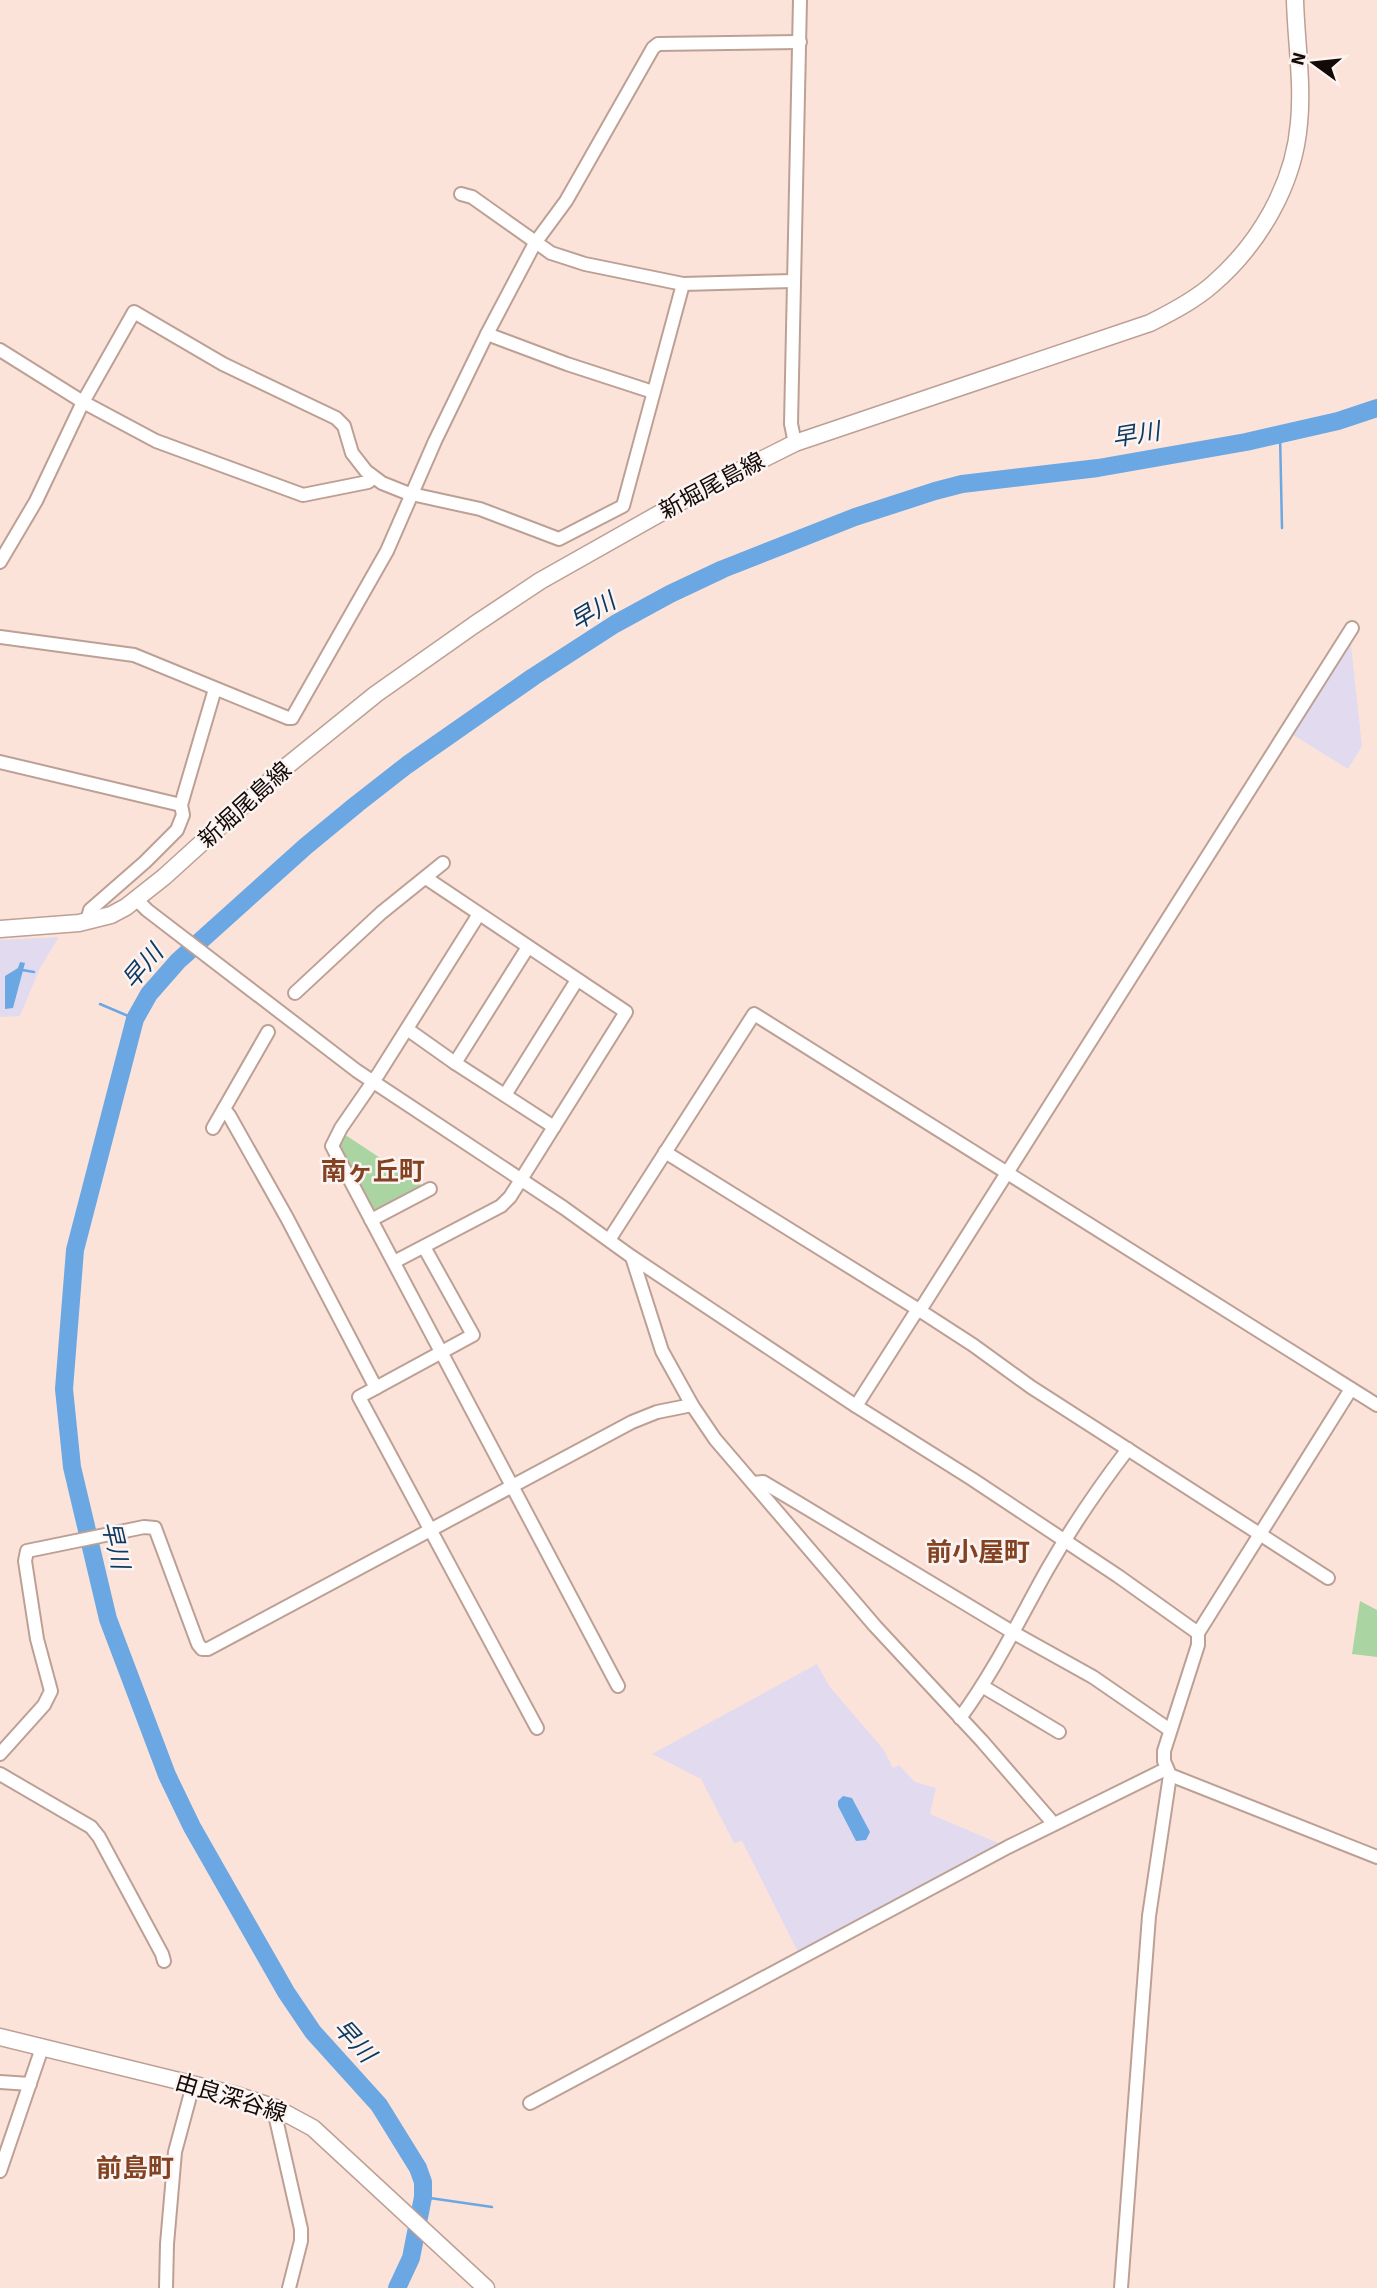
<svg xmlns="http://www.w3.org/2000/svg" width="1377" height="2288" viewBox="0 0 1377 2288" font-family="'Source Sans 3','Noto Sans JP',sans-serif">
  <rect width="100%" height="100%" fill="#fce3d9"/>
  <!-- industrial -->
  <g fill="#e2dbf0">
    <path d="M 1346,642 L 1351,645 L 1362,746 L 1348,769 L 1290,733 Z"/>
    <path d="M 59,937 L 40,968 L 20,1016 L 0,1017 L 0,940 Z"/>
    <path d="M 817,1664 L 830,1687 L 884,1750 L 893,1768 L 899,1765 L 915,1782 L 936,1788 L 930,1814 L 1003,1845 L 799,1954 L 742,1841 L 734,1843 L 701,1779 L 652,1754 Z"/>
  </g>
  <!-- green -->
  <g fill="#aad4a1">
    <path d="M 347,1136 L 421,1185 L 421,1191 L 374,1213 L 340,1151 L 339,1145 L 344,1137 Z"/>
    <path d="M 1360,1601 L 1377,1610 L 1377,1657 L 1352,1654 Z"/>
  </g>
  <!-- water -->
  <g fill="#6ba7e3">
    <path d="M 20,962 L 25,963 L 13,1008 L 5,1009 L 5,976 L 18,968 Z"/>
    <path d="M 843,1796 L 852,1798 L 870,1832 L 866,1840 L 856,1841 L 838,1806 L 838,1801 Z"/>
  </g>
  <g fill="none" stroke-linecap="round" stroke-linejoin="round">
    <!-- stream -->
    <g stroke="#6ba7e3" stroke-width="2.5">
      <path d="M 1280,434 L 1282,528"/>
      <path d="M 22,970 L 34,972"/>
      <path d="M 100,1004 L 135,1019"/>
      <path d="M 423,2197 L 492,2207"/>
    </g>
    <!-- river -->
    <path stroke="#6ba7e3" stroke-width="18" d="M 397,2288 L 411,2258 L 423,2197 L 423,2182 L 418,2168 L 379,2105 L 313,2032 L 286,1992 L 192,1827 L 167,1775 L 108,1619 L 72,1467 L 64,1389 L 75,1250 L 135,1019 L 149,994 L 178,961 L 306,846 L 357,804 L 407,765 L 533,677 L 615,624 L 670,594 L 723,569 L 855,517 L 935,491 L 962,484 L 1098,468 L 1246,442 L 1338,421 L 1377,408"/>
    <!-- minor casing -->
    <g stroke="#bda095" stroke-width="16">
      <g id="minor">
        <path d="M 461,194 L 472,197 L 551,253 L 585,264 L 683,284 L 794,281"/>
        <path d="M 487,334 L 567,364 L 653,392"/>
        <path d="M 0,350 L 83,402 L 156,441 L 303,495 L 368,482 L 373,478"/>
        <path d="M 795,443 L 791,424 L 800,0"/>
        <path d="M 0,562 L 36,501 L 83,402 L 134,312 L 223,364 L 336,418 L 344,426 L 352,453 L 366,471 L 382,483 L 407,493 L 480,509 L 559,539 L 623,506 L 683,284"/>
        <path d="M 0,637 L 134,655 L 288,718 L 292,718 L 387,551 L 435,441 L 487,334 L 535,243 L 566,201 L 653,48 L 658,44 L 800,42"/>
        <path d="M 0,762 L 181,805"/>
        <path d="M 137,900 L 147,910 L 357,1071 L 564,1208 L 632,1257 L 856,1406 L 972,1479 L 1118,1576 L 1198,1633"/>
        <path d="M 479,914 L 379,1073 L 341,1128 L 332,1146 L 618,1686"/>
        <path d="M 87,921 L 90,910 L 145,862 L 177,830 L 183,815 L 181,805 L 185,791 L 215,689"/>
        <path d="M 295,993 L 381,913 L 443,863"/>
        <path d="M 407,1029 L 455,1063 L 554,1127"/>
        <path d="M 455,1063 L 528,947"/>
        <path d="M 505,1095 L 577,980"/>
        <path d="M 224,1109 L 229,1115 L 287,1218 L 376,1388"/>
        <path d="M 213,1128 L 268,1032"/>
        <path d="M 665,1152 L 919,1310 L 973,1345 L 1031,1387 L 1328,1578"/>
        <path d="M 371,1220 L 430,1189"/>
        <path d="M 609,1240 L 754,1014 L 1377,1405"/>
        <path d="M 424,1247 L 473,1335 L 359,1397 L 537,1728"/>
        <path d="M 632,1257 L 662,1351 L 692,1405 L 715,1439 L 875,1626 L 982,1741 L 1053,1823"/>
        <path d="M 394,1262 L 501,1206 L 510,1197 L 626,1012 L 426,878"/>
        <path d="M 1351,1389 L 1198,1633 L 1198,1645 L 1164,1751 L 1164,1761 L 1170,1775 L 1377,1857"/>
        <path d="M 856,1406 L 914,1315 L 924,1304 L 1352,628"/>
        <path d="M 753,1483 L 763,1482 L 795,1501 L 1014,1633 L 1093,1677 L 1170,1730"/>
        <path d="M 982,1686 L 1059,1732"/>
        <path d="M 960,1718 C 994,1672 1019,1620 1047,1570 C 1071,1528 1099,1487 1128,1449"/>
        <path d="M 0,1754 L 44,1705 L 51,1691 L 37,1639 L 25,1561 L 27,1551 L 144,1527 L 155,1528 L 198,1644 L 202,1649 L 208,1649 L 632,1422 L 657,1412 L 692,1405"/>
        <path d="M 0,1774 L 91,1827 L 99,1837 L 162,1954 L 164,1961"/>
        <path d="M 0,2082 L 30,2084"/>
        <path d="M 530,2103 L 1008,1847 L 1166,1769"/>
        <path d="M 276,2108 L 276,2119 L 301,2229 L 301,2241 L 289,2288"/>
        <path d="M 0,2171 L 42,2048"/>
        <path d="M 166,2288 L 167,2244 L 175,2152 L 193,2085"/>
        <path d="M 1121,2288 L 1149,1916 L 1170,1775"/>
      </g>
    </g>
    <!-- major casing -->
    <g stroke="#bda095" stroke-width="19">
      <g id="major">
        <path d="M 0,929 L 79,923 L 111,915 L 126,907 L 164,877 L 282,770 L 376,694 L 474,625 L 540,581 L 703,489 L 795,443 L 1150,323 C 1172,312 1195,300 1213,284 C 1259,244 1294,185 1299,123 C 1303,83 1296,40 1295,0"/>
        <path d="M 0,2037 L 236,2095 L 276,2108 L 313,2128 L 486,2288"/>
      </g>
    </g>
    <!-- minor -->
    <use href="#minor" stroke="#fff" stroke-width="12"/>
    <!-- major -->
    <use href="#major" stroke="#fff" stroke-width="16"/>
  </g>
  <g text-anchor="middle" dominant-baseline="central" stroke-width="5" stroke-linejoin="round" paint-order="stroke">
    <!-- street labels -->
    <g font-size="23" fill="#130906" stroke="#fbf4f2">
      <text transform="translate(712 486) rotate(-28)">新堀尾島線</text>
      <text transform="translate(245 805) rotate(-42)">新堀尾島線</text>
      <text transform="translate(231 2098) rotate(17)">由良深谷線</text>
    </g>
    <!-- water labels -->
    <g font-size="24" font-style="italic" fill="#0e3960" stroke="#fbf4f2">
      <text transform="translate(1136 435) rotate(-9)">早川</text>
      <text transform="translate(593 612) rotate(-31)">早川</text>
      <text transform="translate(143 967) rotate(-50)">早川</text>
      <text transform="translate(115 1545) rotate(77)">早川</text>
      <text transform="translate(354 2041) rotate(48)">早川</text>
    </g>
    <!-- quarter labels -->
    <g font-size="26" font-weight="bold" fill="#834322" stroke="#fbf4f2">
      <text x="373" y="1171">南ヶ丘町</text>
      <text x="978" y="1552">前小屋町</text>
      <text x="135" y="2168">前島町</text>
    </g>
  </g>
  <!-- north arrow -->
  <g transform="translate(1314 63) rotate(285)" stroke="#fbf4f2" stroke-width="5" paint-order="stroke">
  <path d="M0-5L12 26L0 18L-12 26Z" fill="#130906"/>
  <text y="-10" font-size="19" font-weight="bold" text-anchor="middle" fill="#130906">N</text>
  </g>
</svg>
